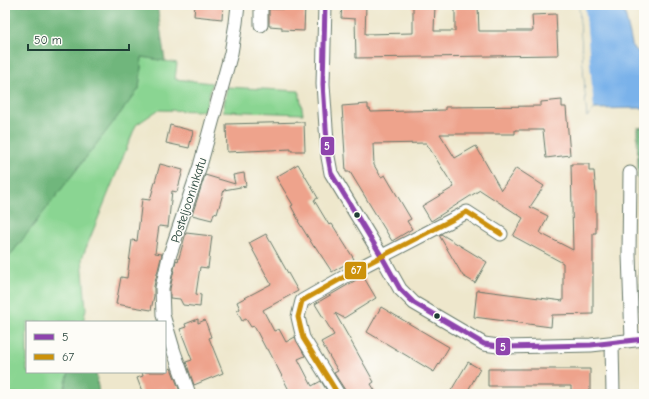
<svg xmlns="http://www.w3.org/2000/svg" width="649" height="399" font-family="'Comic Neue',sans-serif">
  <style>
    .green { fill: #8ad592; stroke: #548963 }
    .forest { fill: #6fb67c; stroke: #477a58 }
    .water { fill: #7ab2ea; stroke: #4c788f }
    .pier { fill: #eee7cc }
    .building { fill: #eea38c }
    .lines { fill: none; stroke-linecap: round; stroke-linejoin: round }
    .minor-casing { stroke: #677869; stroke-width: 15 }
    .minor { stroke: #fff; stroke-width: 13 }
    .bus-1-casing { stroke: #fdfcf7; stroke-width: 8 }
    .bus-2-casing { stroke: #fdfcf7; stroke-width: 8 }
    .bus-1 { stroke: #8e44ad; stroke-width: 5 }
    .bus-2 { stroke: #cc910a; stroke-width: 5 }
    .bus-dot { fill: #1f3d34; stroke: #fdfcf7; stroke-width: 1.5 }
    .labels { text-anchor: middle; stroke-width: 3; stroke-linejoin: round; paint-order: stroke }
    .street-label { font-size: 13px; fill: #1f3d34; stroke: #fdfcf7 }
    .line-badge { stroke: #fdfcf7; stroke-width: 1.5 }
    .badge-label { font-size: 11px; text-anchor: middle; font-weight: bold; fill: #fff }
  </style>
  <rect width="100%" height="100%" fill="#fdfcf7"/>
  <filter id="ink" filterUnits="userSpaceOnUse"><feTurbulence type="fractalNoise" baseFrequency=".025" numOctaves="2"/><feDisplacementMap in="SourceGraphic" scale="8" xChannelSelector="R" yChannelSelector="G"/><feConvolveMatrix kernelMatrix="1 2 1 2 8 2 1 2 1" color-interpolation-filters="sRGB"/></filter>
  <filter id="wash" filterUnits="userSpaceOnUse"><feTurbulence type="fractalNoise" baseFrequency=".012" numOctaves="4" result="noise"/><feDisplacementMap in="SourceGraphic" scale="16" xChannelSelector="R" yChannelSelector="G"/><feGaussianBlur stdDeviation="0.9" result="paint"/><feColorMatrix in="noise" values="0 0 0 0 0 0 0 0 0 0 0 0 0 0 0 0 0 1.4 0 .05"/><feComposite in="paint" operator="in"/></filter>
  <g filter="url(#wash)">
    <rect width="100%" height="100%" fill="#eee7cc"/>
    <path class="green" d="M 142,57 L 177,63 L 175,79 L 212,83 L 205,111 L 158,110 L 136,125 L 82,258 L 86,309 L 83,322 L 27,322 L 27,372 L 69,372 L 63,394 L 5,394 L 5,262 L 139,89 Z
      M 227,87 L 299,91 L 303,114 L 223,111 Z"/>
    <path class="forest" d="M 5,5 L 157,5 L 165,61 L 142,57 L 139,89 L 5,262 Z
      M 644,127 L 644,321 L 641,322 L 637,128 Z
      M 69,372 L 96,372 L 99,394 L 63,394 Z"/>
    <path class="water" d="M 579,5 L 623,5 L 633,48 L 640,53 L 644,61 L 644,108 L 594,109 L 587,117 Z"/>
    <path class="pier" d="M 579,5 L 585,5 L 594,109 L 587,117 Z"/>
    <g id="blocks">
      <path class="building" d="M 195,5 L 223,5 L 222,19 L 194,16 Z
        M 283,5 L 305,5 L 304,31 L 282,30 L 282,27 L 269,26 L 269,9 L 283,9 Z
        M 342,5 L 366,5 L 365,34 L 413,33 L 413,5 L 435,5 L 434,31 L 455,31 L 455,5 L 478,5 L 479,31 L 533,31 L 532,15 L 556,14 L 558,55 L 356,58 L 355,19 L 341,18 Z
        M 562,100 L 562,107 L 566,107 L 570,155 L 546,158 L 543,130 L 515,130 L 515,134 L 440,134 L 455,158 L 476,146 L 501,190 L 516,168 L 544,186 L 530,207 L 548,216 L 540,233 L 573,250 L 571,164 L 589,164 L 589,171 L 594,171 L 596,194 L 596,233 L 593,233 L 593,314 L 552,315 L 551,327 L 474,317 L 477,290 L 563,301 L 563,263 L 513,236 L 523,218 L 480,190 L 431,221 L 422,206 L 454,187 L 426,143 L 373,144 L 374,165 L 381,177 L 385,175 L 411,219 L 407,221 L 412,229 L 392,241 L 350,172 L 346,172 L 342,106 L 368,104 L 368,109 L 370,109 L 371,112 L 445,110 L 445,107 L 541,106 L 541,102 Z
        M 304,122 L 305,151 L 291,151 L 291,149 L 227,152 L 226,124 Z
        M 170,125 L 193,131 L 189,148 L 166,143 Z
        M 160,164 L 183,170 L 177,192 L 172,191 L 168,227 L 159,226 L 155,253 L 162,254 L 154,286 L 154,296 L 151,310 L 116,304 L 121,277 L 127,278 L 132,240 L 137,241 L 142,199 L 150,200 Z
        M 298,164 L 318,198 L 314,200 L 329,225 L 332,224 L 354,259 L 353,260 L 332,272 L 315,246 L 314,247 L 298,221 L 299,221 L 291,206 L 293,205 L 276,177 Z
        M 244,173 L 246,186 L 224,190 L 217,214 L 214,213 L 212,220 L 192,215 L 205,175 L 235,184 L 233,175 Z
        M 186,233 L 212,236 L 208,268 L 200,267 L 196,294 L 201,295 L 200,307 L 183,305 L 180,299 L 170,298 L 170,289 L 176,260 L 178,261 Z
        M 266,234 L 298,291 L 263,310 L 274,331 L 279,329 L 286,342 L 295,337 L 305,356 L 298,359 L 312,386 L 321,381 L 329,394 L 291,394 L 268,349 L 266,349 L 254,326 L 251,327 L 246,319 L 242,321 L 237,311 L 240,309 L 237,302 L 271,284 L 249,243 Z
        M 441,234 L 487,262 L 475,283 L 463,276 L 439,235 Z
        M 363,276 L 376,298 L 344,318 L 335,313 L 374,382 L 371,384 L 377,394 L 346,394 L 345,390 L 334,373 L 338,371 L 321,342 L 334,335 L 315,304 Z
        M 381,307 L 449,347 L 434,372 L 367,332 Z
        M 198,319 L 198,323 L 205,320 L 211,337 L 209,338 L 223,373 L 194,385 L 186,362 L 192,360 L 180,329 L 186,327 L 185,324 Z
        M 468,362 L 480,369 L 466,394 L 449,394 Z
        M 171,368 L 181,394 L 143,394 L 137,378 L 143,376 L 142,372 L 165,372 Z
        M 488,369 L 590,369 L 590,394 L 571,394 L 571,386 L 488,386 Z"/>
    </g>
  </g>
  <g filter="url(#ink)">
    <use href="#blocks" fill-opacity="0" stroke="#677869" stroke-width="1"/>
    <g class="lines">
      <defs>
        <path id="minor" d="M 325,5 L 323,84 L 328,157 L 331,173 L 382,257 L 400,289 L 414,303 L 484,344 L 505,347 L 591,345 L 644,339
          M 261,25 L 261,5
          M 630,173 L 629,254 L 632,340
          M 612,344 L 613,394
          M 189,394 L 174,352 L 163,315 L 162,288 L 169,257 L 200,166 L 231,53 L 236,23 L 238,5
          M 338,394 L 303,338 L 298,317 L 302,301 L 367,264 L 467,212 L 501,234"/>
      </defs>
      <use href="#minor" class="minor-casing"/>
      <use href="#minor" class="minor"/>
      <defs>
        <path id="bus-1" d="M 325,5 L 323,84 L 328,157 L 331,173 L 382,257 L 400,289 L 414,303 L 484,344 L 505,347 L 591,345 L 644,339"/>
        <path id="bus-2" d="M 338,394 L 303,338 L 298,317 L 302,301 L 367,264 L 467,212 L 501,234"/>
      </defs>
      <use href="#bus-1" class="bus-1-casing"/>
      <use href="#bus-2" class="bus-2-casing"/>
      <use href="#bus-1" class="bus-1"/>
      <use href="#bus-2" class="bus-2"/>
    </g>
  </g>
  <g class="bus-dot">
    <circle cx="357" cy="215" r="3.5"/>
    <circle cx="437" cy="316" r="3.5"/>
  </g>
  <g class="labels">
    <g class="street-label">
      <text transform="translate(188 200) rotate(-72)" y="5">Posteljooninkatu</text>
    </g>
  </g>
  <g class="line-badge">
    <rect x="320" y="136" width="15" height="20" rx="4" fill="#8e44ad"/>
    <rect x="344" y="261" width="23" height="19" rx="4" fill="#cc910a"/>
    <rect x="495" y="337" width="16" height="19" rx="4" fill="#8e44ad"/>
  </g>
  <g class="badge-label">
    <text x="327" y="150">5</text>
    <text x="356" y="274">67</text>
    <text x="503" y="351">5</text>
  </g>
  <rect width="649" height="399" fill="none" stroke="#fdfcf7" stroke-width="20"/>
  <rect x="26" y="321" width="140" height="52" fill="#fdfcf7" stroke="#a4b0a9"/>
  <rect x="34" y="334" width="20" height="6" fill="#8e44ad" stroke="#a4b0a9"/>
  <text x="62" y="341" font-size="12" fill="#1f3d34">5</text>
  <rect x="34" y="354" width="20" height="6" fill="#cc910a" stroke="#a4b0a9"/>
  <text x="62" y="361" font-size="12" fill="#1f3d34">67</text>
  <path d="M28 44v6h101v-6" fill="none" stroke="#1f3d34" stroke-width="2"/>
  <text x="34" y="44" font-size="12" fill="#1f3d34" stroke="#fdfcf7" stroke-width="3" paint-order="stroke">50 m</text>
</svg>
